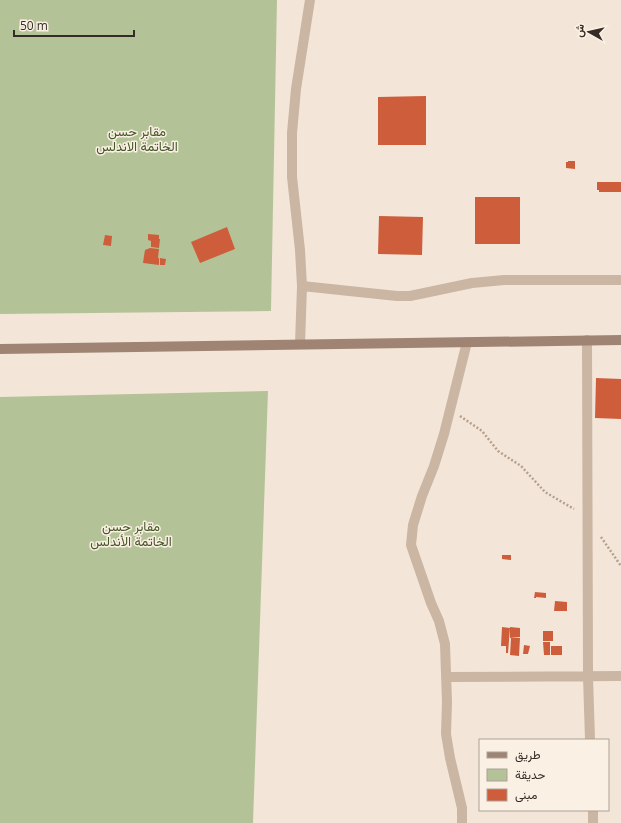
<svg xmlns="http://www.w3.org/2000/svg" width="621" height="823" font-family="'Open Sans',Vazirmatn,sans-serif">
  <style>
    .green { fill: #b4c397 }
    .building { fill: #ce5d3b }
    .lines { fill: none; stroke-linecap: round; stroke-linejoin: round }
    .path { stroke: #b79f8d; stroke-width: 2.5; stroke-dasharray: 2 2; stroke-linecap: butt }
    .street { stroke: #cbb5a3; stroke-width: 10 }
    .secondary { stroke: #9f8474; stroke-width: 10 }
    .labels { text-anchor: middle; stroke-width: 3; stroke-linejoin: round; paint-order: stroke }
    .park-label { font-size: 13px; fill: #455628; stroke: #faf0e4 }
  </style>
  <rect width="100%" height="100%" fill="#f3e6d8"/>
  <path class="green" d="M 0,0 L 277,0 L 271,311 L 0,314 Z
    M 268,391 L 253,823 L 0,823 L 0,397 Z"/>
  <path class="building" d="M 426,96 L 426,145 L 378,145 L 378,97 Z
    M 568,161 L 575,161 L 575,169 L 566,168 L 566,162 L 568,162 Z
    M 597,182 L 621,182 L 621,192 L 599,192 L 599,190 L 597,190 Z
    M 475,197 L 520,197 L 520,244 L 475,244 Z
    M 379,216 L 423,217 L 422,255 L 378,254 Z
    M 227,227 L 235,249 L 200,263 L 191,242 Z
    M 148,234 L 159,235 L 159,239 L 160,239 L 159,248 L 151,247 L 151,241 L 148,240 Z
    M 105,235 L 112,236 L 111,246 L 103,245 Z
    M 150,248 L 159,249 L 158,258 L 159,258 L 159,265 L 143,263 L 144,256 L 153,257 L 144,256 L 145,250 Z
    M 160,258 L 166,259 L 165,265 L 160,265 Z
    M 596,378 L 621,379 L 621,419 L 595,418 Z
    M 502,555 L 511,555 L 511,560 L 502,559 Z
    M 535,592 L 546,593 L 546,598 L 536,597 L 536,598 L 534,598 Z
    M 555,601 L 567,602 L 567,611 L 554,611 Z
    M 502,627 L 510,628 L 508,653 L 506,653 L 506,646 L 501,646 Z
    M 510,627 L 520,628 L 520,637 L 510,638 Z
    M 543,631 L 553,631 L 553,641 L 543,641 Z
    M 511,638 L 520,638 L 519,656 L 510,655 Z
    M 543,642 L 550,642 L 550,655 L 544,655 Z
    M 524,645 L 530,646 L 528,654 L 523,654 Z
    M 551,646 L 562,646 L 562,655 L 551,655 Z"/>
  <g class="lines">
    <path class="path" d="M 460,416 L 482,431 L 498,451 L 521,466 L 545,492 L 574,509
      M 601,537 L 621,566"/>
    <path class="street" d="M 302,286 L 397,296 L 410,296 L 472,283 L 504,280 L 621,280
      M 587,340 L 588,676 L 590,740
      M 300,344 L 302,286 L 300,250 L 292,177 L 292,133 L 296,89 L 310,0
      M 447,677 L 621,676
      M 593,810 L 593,823
      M 462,823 L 462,808 L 450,758 L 446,734 L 447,702 L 445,644 L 439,621 L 431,603 L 411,545 L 413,525 L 422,496 L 434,466 L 444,434 L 467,342"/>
    <path class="secondary" d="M 0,349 L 621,340"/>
  </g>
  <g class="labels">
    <g class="park-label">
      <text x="137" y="136">مقابر حسن<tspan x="137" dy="15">الخاتمة الاندلس</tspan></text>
      <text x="131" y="531">مقابر حسن<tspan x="131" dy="15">الخاتمة الأندلس</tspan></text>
    </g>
  </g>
  <rect x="479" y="739" width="130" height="72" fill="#faf0e4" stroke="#aca198"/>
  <rect x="487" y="752" width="20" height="6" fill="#9f8474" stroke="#aca198"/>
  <text x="515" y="759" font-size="12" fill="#362b26">طريق</text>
  <rect x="487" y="769" width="20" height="12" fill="#b4c397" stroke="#aca198"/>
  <text x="515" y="779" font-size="12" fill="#362b26">حديقة</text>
  <rect x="487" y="789" width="20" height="12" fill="#ce5d3b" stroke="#aca198"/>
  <text x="515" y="799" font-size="12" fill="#362b26">مبنى</text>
  <g transform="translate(589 32) rotate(278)" stroke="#faf0e4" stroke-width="3" paint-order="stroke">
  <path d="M0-3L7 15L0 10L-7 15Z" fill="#362b26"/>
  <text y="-6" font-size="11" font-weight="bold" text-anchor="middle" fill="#362b26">ش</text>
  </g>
  <path d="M14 30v6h120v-6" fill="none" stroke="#362b26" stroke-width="2"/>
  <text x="20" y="30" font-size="12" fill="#362b26" stroke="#faf0e4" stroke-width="3" paint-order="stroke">50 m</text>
</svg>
